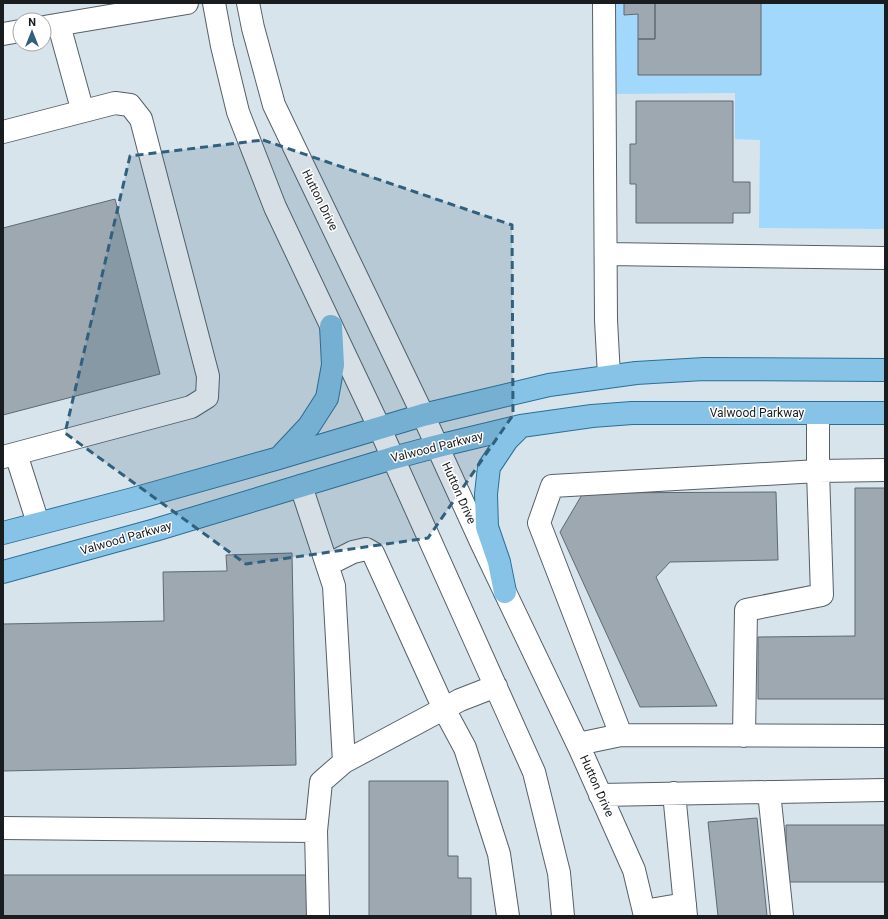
<svg xmlns="http://www.w3.org/2000/svg" width="888" height="919" font-family="Roboto,sans-serif">
  <style>
    .green { fill: #a2d8fc }
    .building { fill: #9da8b0; stroke: #5e6970 }
    .lines { fill: none; stroke-linecap: round; stroke-linejoin: round }
    .minor-casing { stroke: #566067; stroke-width: 24 }
    .major-casing { stroke: #2b6f96; stroke-width: 24 }
    .minor { stroke: #fff; stroke-width: 22 }
    .major { stroke: #86c3e6; stroke-width: 22 }
    .marked { fill: #30607e; fill-opacity: 0.2; stroke: #30607e; stroke-width: 3; stroke-dasharray: 8 5; stroke-linejoin: round }
    .labels { text-anchor: middle; stroke-width: 3; stroke-linejoin: round; paint-order: stroke }
    .street-label { font-size: 12px; fill: #191d20; stroke: #fff }
  </style>
  <rect width="100%" height="100%" fill="#d8e4ec"/>
  <path class="green" d="M 616,3 L 885,3 L 885,229 L 759,228 L 760,140 L 735,139 L 735,93 L 616,94 Z"/>
  <path class="building" d="M 624,3 L 655,3 L 655,39 L 638,39 L 638,14 L 624,15 Z
    M 655,3 L 761,3 L 761,75 L 638,75 L 638,39 L 655,39 Z
    M 636,101 L 733,101 L 733,182 L 750,182 L 750,213 L 733,213 L 733,223 L 636,223 L 636,184 L 630,184 L 630,144 L 636,144 Z
    M 115,199 L 160,374 L 3,415 L 3,228 Z
    M 855,488 L 885,488 L 885,699 L 758,699 L 758,637 L 855,636 Z
    M 776,492 L 778,560 L 670,562 L 656,577 L 717,706 L 640,707 L 560,532 L 583,493 Z
    M 292,553 L 296,765 L 3,771 L 3,624 L 164,621 L 163,572 L 227,571 L 226,555 Z
    M 369,781 L 448,781 L 448,856 L 458,856 L 458,878 L 471,878 L 471,916 L 369,916 Z
    M 757,818 L 767,916 L 718,916 L 708,822 Z
    M 786,825 L 885,825 L 885,882 L 786,882 Z
    M 3,875 L 308,875 L 308,916 L 3,916 Z"/>
  <g class="lines">
    <defs>
      <path id="minor" d="M 214,3 L 222,46 L 238,112 L 275,207 L 380,429 L 534,772 L 559,873 L 563,916
        M 248,3 L 253,28 L 274,105 L 423,415 L 481,542 L 580,749 L 634,870 L 645,916
        M 604,3 L 606,320 L 609,376
        M 44,27 L 187,3
        M 3,34 L 20,31
        M 3,132 L 84,111
        M 606,254 L 885,258
        M 818,413 L 818,471 L 552,486 L 539,523 L 621,735 L 885,736
        M 16,454 L 38,523
        M 3,457 L 191,407 L 207,397 L 208,376 L 141,119 L 130,105 L 115,103 L 84,111 L 81,105 L 59,25
        M 301,486 L 334,586 L 344,762 L 321,782 L 316,831
        M 327,565 L 353,552 L 366,549 L 373,553 L 444,709 L 465,748 L 499,854 L 508,916
        M 744,736 L 746,610 L 822,595 L 818,471 L 885,470
        M 578,744 L 621,735
        M 344,762 L 460,700 L 496,686
        M 769,792 L 782,916
        M 674,793 L 686,916
        M 600,795 L 885,790
        M 3,828 L 316,831 L 318,916
        M 644,911 L 685,904"/>
      <path id="major" d="M 280,457 L 309,426 L 327,398 L 333,365 L 331,326
        M 3,533 L 133,499 L 279,458 L 423,415 L 549,385 L 636,373 L 704,369 L 885,370
        M 3,572 L 155,530 L 393,458 L 438,446 L 521,426 L 592,416 L 632,413 L 885,413
        M 505,592 L 499,562 L 487,527 L 486,494 L 489,467 L 507,440 L 521,426"/>
    </defs>
    <use href="#minor" class="minor-casing"/>
    <use href="#major" class="major-casing"/>
    <use href="#minor" class="minor"/>
    <use href="#major" class="major"/>
  </g>
  <path class="marked" d="M 263,140 L 512,225 L 513,415 L 428,538 L 246,564 L 65,433 L 130,156 Z"/>
  <g class="labels">
    <g class="street-label">
      <text transform="translate(320 200) rotate(64)" y="4">Hutton Drive</text>
      <text x="757" y="417">Valwood Parkway</text>
      <text transform="translate(437 447) rotate(-14)" y="4">Valwood Parkway</text>
      <text transform="translate(459 493) rotate(66)" y="4">Hutton Drive</text>
      <text transform="translate(126 538) rotate(-16)" y="4">Valwood Parkway</text>
      <text transform="translate(597 786) rotate(66)" y="4">Hutton Drive</text>
    </g>
  </g>
  <rect width="888" height="919" fill="none" stroke="#191d20" stroke-width="8"/>
  <g transform="translate(32 32)"><circle r="19" fill="#ffffff" stroke="#a3a5a6"/>
  <path d="M0-3L7 15L0 10L-7 15Z" fill="#30607e"/>
  <text y="-6" font-size="11" font-weight="bold" text-anchor="middle" fill="#191d20">N</text>
  </g>
</svg>
